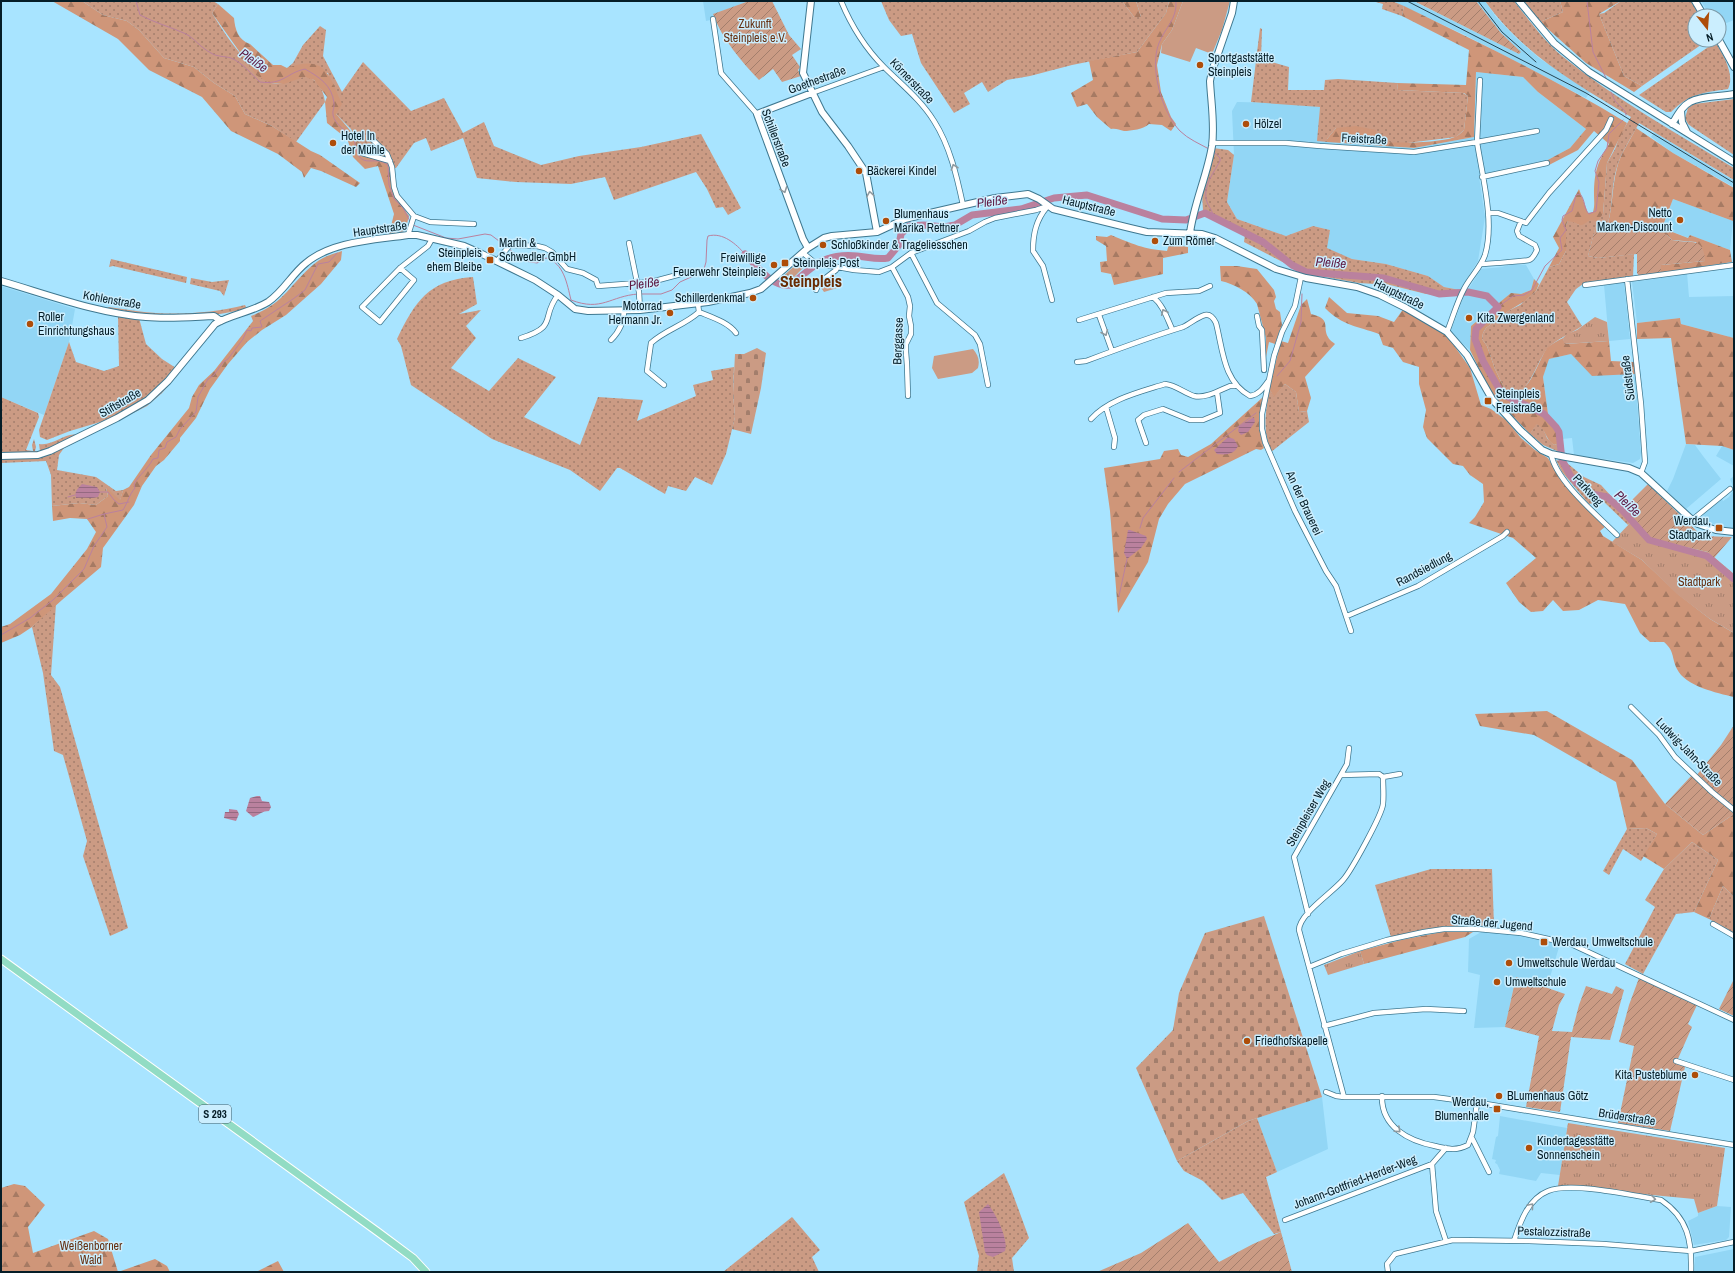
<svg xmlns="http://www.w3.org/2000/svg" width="1735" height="1273" font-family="'Archivo Narrow',sans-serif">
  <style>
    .built { fill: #92d6f5 }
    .grass { fill: url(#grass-dots) }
    .forest { fill: url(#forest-firs) }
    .cemetery { fill: url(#cemetery-stones) }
    .park { fill: url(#park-tufts) }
    .garden { fill: url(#garden-furrows) }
    .pitch { fill: #cb9b84 }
    .water { fill: url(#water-rules) }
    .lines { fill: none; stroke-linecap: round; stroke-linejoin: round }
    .stream { stroke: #ba819e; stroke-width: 1 }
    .river { stroke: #ba819e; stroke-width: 7 }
    .street-casing { stroke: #3f7890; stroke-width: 6 }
    .secondary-casing { stroke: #3f7890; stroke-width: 8 }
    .primary-casing { stroke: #fff; stroke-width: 9 }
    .street { stroke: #fff; stroke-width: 4.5 }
    .secondary { stroke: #fff; stroke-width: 6 }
    .primary { stroke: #92dcc4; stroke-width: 7 }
    .rail { stroke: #254452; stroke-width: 1 }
    .oneway { stroke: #8e999e }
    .poi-dot { fill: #ae4d09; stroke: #cbeefe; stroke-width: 1.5 }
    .labels { text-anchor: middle; stroke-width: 3; stroke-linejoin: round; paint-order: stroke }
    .shield { fill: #cbeefe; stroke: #405c68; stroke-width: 1 }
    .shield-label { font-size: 11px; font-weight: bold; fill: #051d27 }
    .park-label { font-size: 12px; fill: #663011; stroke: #cbeefe }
    .poi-label { font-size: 12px; fill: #051d27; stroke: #cbeefe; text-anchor: start }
    .street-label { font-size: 12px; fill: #051d27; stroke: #cbeefe }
    .water-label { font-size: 13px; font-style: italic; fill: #5d1842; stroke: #cbeefe }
    .district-label { font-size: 16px; font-weight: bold; fill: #682b02; stroke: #cbeefe }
  </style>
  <defs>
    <pattern id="grass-dots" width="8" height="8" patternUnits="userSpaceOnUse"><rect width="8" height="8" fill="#cb9b84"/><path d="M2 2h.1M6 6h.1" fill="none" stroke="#a37e6c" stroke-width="1.8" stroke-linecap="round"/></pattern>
    <pattern id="forest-firs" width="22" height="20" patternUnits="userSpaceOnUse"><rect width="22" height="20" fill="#cf9679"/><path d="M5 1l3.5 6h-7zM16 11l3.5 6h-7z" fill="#a67a63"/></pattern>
    <pattern id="cemetery-stones" width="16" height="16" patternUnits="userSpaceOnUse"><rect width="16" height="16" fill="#cb9b84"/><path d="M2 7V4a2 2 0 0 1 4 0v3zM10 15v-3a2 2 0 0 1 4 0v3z" fill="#a37e6c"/></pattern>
    <pattern id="park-tufts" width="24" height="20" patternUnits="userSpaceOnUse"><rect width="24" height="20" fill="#cb9b84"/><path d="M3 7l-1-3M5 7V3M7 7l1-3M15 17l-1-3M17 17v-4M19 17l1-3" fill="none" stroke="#a37e6c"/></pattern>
    <pattern id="garden-furrows" width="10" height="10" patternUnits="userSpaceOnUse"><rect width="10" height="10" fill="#cb9b84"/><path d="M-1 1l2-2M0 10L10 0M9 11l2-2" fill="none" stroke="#a37e6c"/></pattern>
    <pattern id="water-rules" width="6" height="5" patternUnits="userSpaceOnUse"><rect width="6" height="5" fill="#ba819e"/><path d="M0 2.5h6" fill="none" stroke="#956981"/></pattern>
  </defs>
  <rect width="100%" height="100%" fill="#a8e4ff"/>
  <path class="built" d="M 703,1 L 749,1 L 714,14 L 715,19 L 706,21 Z
    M 1392,1 L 1413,1 L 1519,54 L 1521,52 L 1501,33 L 1476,1 L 1485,1 L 1496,17 L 1516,38 L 1539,58 L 1590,92 L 1586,98 L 1465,35 Z
    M 1701,1 L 1734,1 L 1734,20 L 1719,26 L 1719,16 L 1710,16 Z
    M 1476,72 L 1523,77 L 1538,92 L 1586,129 L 1570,148 L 1544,162 L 1479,176 L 1485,217 L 1478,261 L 1460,290 L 1444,287 L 1428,276 L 1386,264 L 1352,259 L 1326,248 L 1330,230 L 1313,226 L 1286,236 L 1237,219 L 1227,202 L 1234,155 L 1232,111 L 1237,102 L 1282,103 L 1320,107 L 1318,141 L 1414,148 L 1474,137 Z
    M 1654,132 L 1733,180 L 1732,186 L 1673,153 L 1651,137 Z
    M 1673,199 L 1733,221 L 1730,250 L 1690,235 L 1689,238 L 1662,228 Z
    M 1511,264 L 1526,265 L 1534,279 L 1531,290 L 1521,294 L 1511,294 L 1471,326 L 1470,350 L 1450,333 L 1464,296 L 1481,269 L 1502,267 Z
    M 1687,273 L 1689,297 L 1734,296 L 1734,338 L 1681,324 L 1680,318 L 1637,323 L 1632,282 L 1676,276 Z
    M 1624,282 L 1630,339 L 1609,341 L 1604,285 Z
    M 1,286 L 75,309 L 69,342 L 44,415 L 1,397 Z
    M 1571,354 L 1592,375 L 1635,374 L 1641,453 L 1640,459 L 1633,463 L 1574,455 L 1572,438 L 1562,439 L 1560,431 L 1548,414 L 1543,377 L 1548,359 Z
    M 1686,444 L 1695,445 L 1703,456 L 1721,479 L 1686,509 L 1667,491 L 1673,479 Z
    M 1722,446 L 1734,450 L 1734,466 L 1716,456 Z
    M 1734,476 L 1734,529 L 1715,525 L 1704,519 L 1703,515 L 1722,499 L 1723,501 L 1729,497 L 1734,489 L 1730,479 Z
    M 1483,931 L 1519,935 L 1560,944 L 1547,987 L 1516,977 L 1505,1027 L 1474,1028 L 1480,975 L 1468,972 L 1469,939 Z
    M 1322,1097 L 1328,1149 L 1277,1172 L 1257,1118 Z
    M 1500,1116 L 1567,1128 L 1560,1175 L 1541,1173 L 1536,1181 L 1499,1174 L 1500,1170 L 1497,1164 L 1495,1163 L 1496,1160 L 1492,1159 L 1496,1137 L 1498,1136 Z
    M 1717,1206 L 1731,1207 L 1729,1237 L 1726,1240 L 1694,1245 L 1688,1221 L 1698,1216 L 1698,1213 Z
    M 1734,1249 L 1734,1272 L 1694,1272 L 1695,1257 Z"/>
  <path class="grass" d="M 82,1 L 213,1 L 218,4 L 212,13 C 226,36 239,55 259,73 C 262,76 266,82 271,83 C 285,86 291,79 303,77 C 317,76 324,91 325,102 L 296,142 L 272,126 L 245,114 L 235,96 L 214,83 L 194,67 L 164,58 L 139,30 L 127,21 L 103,15 Z
    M 881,1 L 1122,1 L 1134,17 L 1141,17 L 1136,1 L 1169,1 L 1166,13 L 1137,52 L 1072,65 L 1030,76 L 1007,80 L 988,92 L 982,82 L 964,93 L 970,104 L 954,113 L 921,63 L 912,34 L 901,36 L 889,20 Z
    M 1372,1 L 1392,1 L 1404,6 L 1402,16 L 1382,9 L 1383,4 Z
    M 1485,1 L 1514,1 C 1529,20 1544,41 1562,56 C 1615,99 1676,133 1734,168 L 1734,180 L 1639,123 C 1632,137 1621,152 1617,167 C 1611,186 1613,205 1608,223 L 1597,222 L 1588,256 L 1598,258 L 1634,254 L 1633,277 L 1583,284 L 1576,289 L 1567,302 L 1582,326 C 1572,333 1561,337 1551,345 C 1536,356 1531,401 1506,392 L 1495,369 L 1487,346 L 1482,339 L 1483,333 L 1486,328 L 1510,310 L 1520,305 L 1536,291 L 1549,267 L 1559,264 L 1566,251 L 1566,225 L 1568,221 L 1572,221 L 1579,225 L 1603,214 L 1607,163 L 1615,149 L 1620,135 L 1631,117 C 1576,84 1523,54 1485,1 Z
    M 1524,1 L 1560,1 L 1563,12 L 1540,22 Z
    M 1621,1 L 1691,1 L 1700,16 L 1695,16 L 1695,40 L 1708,40 L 1642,86 L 1624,76 L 1599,14 L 1604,13 Z
    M 320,26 L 326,30 L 323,56 L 342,92 L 363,62 L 411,111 L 444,98 L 463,133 L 484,122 L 494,146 L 541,165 L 579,156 L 641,147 L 701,134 L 741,208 L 728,215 L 723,207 L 716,208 L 707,189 L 696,172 L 614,200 L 605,177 L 571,184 L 516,182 L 477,178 L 463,138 L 431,151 L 426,138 L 414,143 L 396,168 L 390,169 L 388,163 L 380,159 L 361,156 L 360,149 L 351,129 L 336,114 L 328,73 L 287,68 L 293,63 L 303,45 Z
    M 1260,28 L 1262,29 L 1261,59 L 1289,67 L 1288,90 L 1324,90 L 1325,80 L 1338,79 L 1397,83 L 1398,90 L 1463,93 L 1468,96 L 1464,130 L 1456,137 L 1407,143 L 1386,143 L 1336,128 L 1327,139 L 1327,142 L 1317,141 L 1320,107 L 1251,102 Z
    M 1714,43 L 1716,43 C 1724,56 1735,75 1728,89 C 1703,93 1690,93 1671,112 L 1666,112 L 1639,95 Z
    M 1734,99 L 1734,155 L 1692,127 L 1688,124 L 1685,118 L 1688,108 L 1694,104 Z
    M 1213,148 L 1228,150 L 1234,155 L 1227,202 L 1237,219 L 1286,236 L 1313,226 L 1330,230 L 1327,248 L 1352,259 L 1386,264 L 1428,276 L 1444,287 L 1460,290 L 1458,296 L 1426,294 L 1390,285 L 1359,283 L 1304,273 L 1244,242 L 1245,234 L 1203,211 L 1202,193 L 1209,173 Z
    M 111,259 L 187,277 L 186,283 L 113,266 L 109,267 Z
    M 473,277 L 477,304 L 459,314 L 481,310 L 466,326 L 476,338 L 451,368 L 489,391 L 518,358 L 556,377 L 524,417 L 580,445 L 598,397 L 643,400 L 637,421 L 696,396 L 693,385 L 713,380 L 711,371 L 734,367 L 733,393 L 735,417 L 726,454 L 712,485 L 695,477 L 686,491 L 668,486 L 665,494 L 620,468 L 617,468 L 600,491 L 570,470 L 492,439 L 411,385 L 401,346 L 397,339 C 415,302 428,280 473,277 Z
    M 191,278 L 212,282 L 229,280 L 224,296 L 220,291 L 190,284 Z
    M 245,305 L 247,309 L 220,314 L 156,316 L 107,308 L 109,307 C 125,309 140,312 156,313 C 185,315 217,312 245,305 Z
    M 118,315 L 139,318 L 146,344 L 162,359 L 176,368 L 158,388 L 143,401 L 107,420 L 70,431 L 47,440 L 40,437 L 39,430 L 69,342 L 76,362 L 104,371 L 119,366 Z
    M 179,370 L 181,371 L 162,393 L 147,406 L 64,448 L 59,455 L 57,470 L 96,477 L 116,491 L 123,490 L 120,501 L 106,488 L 108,496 L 96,505 L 79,503 L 52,506 L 51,475 L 46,461 L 1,463 L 1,397 L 38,413 L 39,417 L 26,450 L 33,451 L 32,445 L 34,439 L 36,447 L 35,451 L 40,451 L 39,444 C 55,446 65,432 77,435 L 139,408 Z
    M 1285,384 L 1296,392 L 1299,412 L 1307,411 L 1309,422 L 1271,452 C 1262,427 1266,415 1269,389 L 1274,396 Z
    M 1537,423 L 1542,426 L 1547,438 L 1554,445 L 1562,442 L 1564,454 L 1543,445 L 1530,434 Z
    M 1556,460 L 1567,463 L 1584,477 L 1601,485 L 1650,539 L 1708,552 L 1734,574 L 1734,583 L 1705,558 L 1649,541 L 1631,522 L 1628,525 L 1603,501 L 1589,504 L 1562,472 Z
    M 56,604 L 51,675 L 60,687 L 128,928 L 110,936 L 83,856 L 87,841 L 63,755 L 54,751 L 43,673 L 32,627 Z
    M 1646,828 L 1657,834 L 1641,861 L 1623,849 L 1609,875 L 1603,871 L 1627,829 Z
    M 1692,842 L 1718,860 L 1694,912 L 1676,914 L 1643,974 L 1625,964 L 1655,907 L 1645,900 L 1664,869 Z
    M 1431,869 L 1492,869 L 1494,926 L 1462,925 L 1426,929 L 1391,937 L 1375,885 Z
    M 1723,886 L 1734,897 L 1734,933 L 1709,919 Z
    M 1257,1118 L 1277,1172 L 1266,1177 L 1281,1232 L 1274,1234 L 1243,1193 L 1222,1200 L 1203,1181 L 1184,1171 L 1177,1161 L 1248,1121 Z
    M 1004,1173 L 1011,1189 L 1029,1238 L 1012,1258 L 1014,1272 L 977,1272 L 979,1256 L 964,1202 Z
    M 792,1217 L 820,1250 L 812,1257 L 819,1272 L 723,1272 Z"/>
  <path class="forest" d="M 52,1 L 82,1 L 103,15 L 127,21 L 139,30 L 164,58 L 194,67 L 214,83 L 235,96 L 245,114 L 272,126 L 311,151 L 320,155 L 360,183 L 356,187 L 321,171 L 311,168 L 304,178 L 302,172 L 278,154 L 231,131 L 202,97 L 149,70 L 118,39 Z
    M 1122,1 L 1136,1 L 1141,17 L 1134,17 Z
    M 1169,1 L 1183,1 L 1172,30 L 1162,44 L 1157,65 L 1161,92 L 1171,117 L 1176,124 L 1171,131 L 1162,125 L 1149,124 C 1144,129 1131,131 1124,131 C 1119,130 1116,128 1111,129 L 1097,117 L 1087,104 L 1077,107 L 1071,93 L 1093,80 L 1089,61 L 1137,52 L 1166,13 Z
    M 1560,1 L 1621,1 L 1599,14 L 1624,76 L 1642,86 L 1634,92 L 1586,63 L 1540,22 L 1563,12 Z
    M 218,4 L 234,18 C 235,29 238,40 250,44 L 273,65 L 281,65 L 287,68 C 325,54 329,74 342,104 L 336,114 C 348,128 358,136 361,156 L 380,159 L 388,163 C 393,189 394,194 409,216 L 405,231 L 389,234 L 394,214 L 378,166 L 365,169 L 353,157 L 346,135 L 341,134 L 327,123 L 325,102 L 327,97 L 314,80 L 304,77 L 284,84 L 269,83 L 256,75 L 212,13 Z
    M 1404,6 C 1480,43 1555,79 1627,123 L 1607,163 L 1603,214 L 1597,221 L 1591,220 C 1588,221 1585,224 1582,225 C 1577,226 1574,221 1568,221 L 1566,225 L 1566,251 L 1559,264 L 1549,267 L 1559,248 L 1553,237 L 1579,189 L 1588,213 L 1593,212 C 1595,205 1594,201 1594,194 C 1594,172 1598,161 1609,144 L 1594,131 L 1578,150 L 1549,165 L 1544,162 L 1570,148 L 1586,129 L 1538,92 L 1523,77 L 1476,72 L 1474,137 L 1414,148 L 1327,142 L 1327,139 L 1336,128 L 1356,126 L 1376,130 L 1376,141 C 1390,144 1446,143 1457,136 C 1460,134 1462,132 1464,130 L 1468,96 L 1464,93 L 1398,90 L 1397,83 L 1466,85 L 1469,50 L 1402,16 Z
    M 1636,128 L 1673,153 L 1734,188 L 1733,221 L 1673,199 L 1662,228 L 1688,238 L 1690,235 L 1730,250 L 1732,262 L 1661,273 L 1661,265 L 1705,261 L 1696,242 L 1672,240 L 1667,235 L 1608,223 C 1613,205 1612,186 1617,168 C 1620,154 1630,141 1636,128 Z
    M 1111,235 C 1133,244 1143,249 1167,251 L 1169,244 L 1188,247 L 1188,253 L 1163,258 L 1163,274 L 1114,285 L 1111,274 L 1101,272 L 1100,262 L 1107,261 L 1106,246 L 1096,240 L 1096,236 L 1107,237 Z
    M 342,251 L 341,260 L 321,284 L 286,315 L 262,330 L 247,342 L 228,364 L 210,389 L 196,418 L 180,438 L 180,441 L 164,460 L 156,466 L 142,486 L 134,505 L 103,548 L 101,567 L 62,600 L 32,627 L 20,635 L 1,643 L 1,627 L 10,624 L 51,594 L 87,549 L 96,532 L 87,519 L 70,518 L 53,521 L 52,506 L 79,503 L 96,505 L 108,496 L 106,487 L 120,500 L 123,490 L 129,487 L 151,455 L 189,408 L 192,397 L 199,385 L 214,371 L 253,321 L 251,316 C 285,303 289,285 314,264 C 322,257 333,254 342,251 Z
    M 1220,266 L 1237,266 L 1257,269 L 1274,290 L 1276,297 L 1274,301 L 1276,309 L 1280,312 L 1282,325 L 1275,344 L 1269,342 L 1266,357 L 1266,338 L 1257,304 C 1250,292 1234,284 1221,281 Z
    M 1534,279 L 1539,284 L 1536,291 L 1525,301 L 1510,310 L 1486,328 L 1483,333 L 1482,339 L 1487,346 L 1495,369 L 1506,392 C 1529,400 1537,362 1547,348 C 1551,344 1557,341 1563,338 L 1565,344 L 1609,341 L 1611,361 L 1634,362 L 1635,374 L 1592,376 L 1571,354 L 1549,359 L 1543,377 L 1548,414 L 1560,431 L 1562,442 L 1554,445 C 1545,439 1546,429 1537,424 L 1530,434 L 1501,404 L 1489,389 L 1470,350 L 1471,326 L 1511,293 L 1521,294 L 1531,290 Z
    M 1329,297 L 1347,313 L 1378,316 L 1394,322 L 1404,308 L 1448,337 L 1470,368 L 1481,405 L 1491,409 L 1506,420 L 1521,438 L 1535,450 L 1548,458 L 1560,478 L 1606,526 L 1600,531 L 1603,536 L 1642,560 L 1678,594 L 1710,619 L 1734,633 L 1734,697 C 1717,693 1685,686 1677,669 C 1671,656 1675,652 1664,642 L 1650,642 L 1640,633 L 1625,604 L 1598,600 L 1579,610 L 1563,611 L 1553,600 L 1543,611 L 1531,612 L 1519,602 L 1506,583 L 1536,558 L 1513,538 L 1469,523 L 1475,517 L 1484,502 L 1483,484 L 1470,475 L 1463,466 L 1453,464 L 1427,438 L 1423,427 L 1426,410 L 1419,384 L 1419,367 L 1403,362 L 1393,348 L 1383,345 L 1379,334 C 1357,326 1343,326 1325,308 Z
    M 1307,299 L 1311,314 C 1332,319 1322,327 1328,337 C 1329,340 1333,342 1335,344 L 1305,377 L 1311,398 L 1307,411 L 1299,412 L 1296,392 L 1285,384 L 1274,397 L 1269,389 L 1281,341 L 1288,343 L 1301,305 Z
    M 1680,318 L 1681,324 L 1734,338 L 1734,450 L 1722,446 L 1686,444 L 1671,338 L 1637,339 L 1637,323 Z
    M 1263,397 C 1260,415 1258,430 1264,448 L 1261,450 L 1256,449 L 1185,484 L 1168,504 L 1159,519 L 1148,562 L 1118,613 L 1110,511 L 1104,468 L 1160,459 L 1164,451 L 1178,449 L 1181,455 L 1188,457 L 1211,444 Z
    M 1547,711 L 1632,760 L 1665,804 L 1703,835 L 1734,814 L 1734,897 L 1723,886 L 1709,919 L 1694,912 L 1718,860 L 1692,842 L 1664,869 L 1643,856 L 1657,834 L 1646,828 L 1627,829 L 1616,782 L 1534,735 L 1480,726 L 1475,714 Z
    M 1447,931 L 1473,932 L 1465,937 L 1364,964 L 1360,951 L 1401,940 Z
    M 14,1184 L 25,1186 L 45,1205 L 28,1227 L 33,1253 L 94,1231 L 108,1239 L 118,1272 L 155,1259 L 167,1266 L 170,1272 L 1,1272 L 1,1188 Z
    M 278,1261 L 284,1272 L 255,1272 L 256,1272 Z"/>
  <path class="cemetery" d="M 757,348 L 766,353 L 761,388 L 751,434 L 732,429 L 735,417 L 733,393 L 735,354 L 744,354 Z
    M 1264,916 L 1322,1097 L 1248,1121 L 1177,1161 L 1136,1068 L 1173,1030 L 1179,993 L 1205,933 Z"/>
  <path class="park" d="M 802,259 L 811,263 L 805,266 L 790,281 L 779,280 Z
    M 833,273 L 837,288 L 824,292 L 820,286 Z
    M 1595,317 L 1607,322 L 1609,341 L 1564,344 L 1563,338 L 1567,334 L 1577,330 Z
    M 1631,522 L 1649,541 L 1705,558 L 1734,583 L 1734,633 L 1710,619 L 1677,594 L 1642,560 L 1612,542 Z
    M 1360,951 L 1364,964 L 1328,975 L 1324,965 Z
    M 1568,1123 L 1725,1148 L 1717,1206 L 1698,1213 L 1694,1199 L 1558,1186 Z"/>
  <path class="garden" d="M 749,1 L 772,1 L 789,35 L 801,49 L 792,55 L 800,67 L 798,70 L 801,76 L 782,82 L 773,69 L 759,80 C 741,61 722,39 713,14 Z
    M 1414,1 L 1476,1 L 1501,33 L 1521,52 L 1519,54 Z
    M 1597,221 L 1659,231 L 1667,235 L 1672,240 C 1691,244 1704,236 1705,261 L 1661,265 L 1661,273 L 1639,276 L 1637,273 L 1637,254 L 1598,258 L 1588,256 Z
    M 1648,484 L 1702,536 L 1732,537 L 1714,558 L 1708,552 L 1650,539 L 1623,509 Z
    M 1734,725 L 1734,814 L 1703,835 L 1665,804 L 1693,774 L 1696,776 L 1721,745 Z
    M 1516,977 L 1565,994 L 1559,1005 L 1552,1031 L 1572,1032 L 1579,1005 L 1586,986 L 1612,994 L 1616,986 L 1624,990 L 1610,1040 L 1571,1037 L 1560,1112 L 1526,1107 L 1539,1036 L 1505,1027 Z
    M 1639,978 L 1697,1005 L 1688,1024 L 1692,1027 L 1677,1061 L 1685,1067 L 1670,1131 L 1618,1123 L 1634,1046 L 1619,1042 L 1629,1005 Z
    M 1734,979 L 1734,1016 L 1719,1009 Z
    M 1188,1223 L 1219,1262 L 1253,1244 L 1281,1232 L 1292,1272 L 1097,1272 L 1141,1253 Z"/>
  <path class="pitch" d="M 1183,1 L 1230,1 L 1222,30 L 1212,54 L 1196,48 L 1190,62 L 1161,53 L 1162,44 L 1172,30 Z
    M 973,349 C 978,355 980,360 978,368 L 972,373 L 938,379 L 932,368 L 934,356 Z"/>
  <path class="water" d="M 1254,417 L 1255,422 L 1248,432 L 1241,435 L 1238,431 L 1239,426 Z
    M 1228,437 L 1234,439 L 1238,446 C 1234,455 1225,455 1217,454 L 1214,450 Z
    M 82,484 L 97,487 L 100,492 L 98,497 C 91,499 84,497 76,498 C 74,492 78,488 82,484 Z
    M 1128,530 L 1130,530 L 1146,536 L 1147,539 L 1141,548 L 1127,559 L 1124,553 Z
    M 257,796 L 260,796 L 262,801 L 269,802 L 271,807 L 269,811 C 262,811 259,815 253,817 L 246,811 L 250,798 Z
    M 229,809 L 237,810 L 239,814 L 236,821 L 224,818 L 225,812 L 229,812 Z
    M 988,1204 C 995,1213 1009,1239 1005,1251 L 993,1257 L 987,1255 L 985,1252 L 979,1212 Z"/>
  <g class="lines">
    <path class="stream" d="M 136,1 L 140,15 C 155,23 171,27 186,34 C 194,38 201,48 211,53 C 217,57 225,56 231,58 C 243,63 251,74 260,82 C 284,85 286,73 305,69 C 319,77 332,85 334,103 C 335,106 332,111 333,115 C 335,125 346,131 354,137 C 358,175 372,153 388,165 L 389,185 L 394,199 L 403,208 L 411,223
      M 1176,1 C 1177,20 1166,26 1159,43 C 1149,68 1162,112 1180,131 C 1188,139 1200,144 1209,149
      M 1587,1 L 1593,52 L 1607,80
      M 1611,92 L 1615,101 L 1625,111 L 1626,115
      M 1213,217 C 1213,210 1209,208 1207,202 C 1202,187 1213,174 1220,161 L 1220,158 L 1214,152
      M 413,225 L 446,238 L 458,239 L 485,234 L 491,235 L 507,247
      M 509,249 L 525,261 L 537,263 L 546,258 C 564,263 567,284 571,300 C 602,312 610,296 638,294
      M 641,294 L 661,294 L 672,290 L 680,282 L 700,273 L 704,269 L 706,262 L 707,240 L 708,236 C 723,232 736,244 745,254
      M 1498,307 L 1513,296 L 1524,295 L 1532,290 L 1545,266 L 1562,250 L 1560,238 L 1566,230 L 1562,220 L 1563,216 L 1572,211 L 1576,195 L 1580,194 C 1586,201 1583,208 1589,214 L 1596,211 L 1599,182 L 1595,171 L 1598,161 L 1607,148 L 1609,134 L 1623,120
      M 1277,376 L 1290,361 L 1301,322 L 1302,294
      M 1179,472 L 1256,413
      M 100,492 L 108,492 L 114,500 L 119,504 L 129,502
      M 68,497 L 75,495
      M 88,519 L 104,514
      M 1140,528 L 1143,518 L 1174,478
      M 1119,596 L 1127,559
      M 1,635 L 30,618 L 53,600 L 84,569 L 94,546 L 107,527 L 104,514 L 123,510 C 128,502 129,495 135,488 L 134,484 C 140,474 147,470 153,459 L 158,458 L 159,450 L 165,448 L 167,442 L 176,437 L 180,429 L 196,412 L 198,397 L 208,379 L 214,375 L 223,362 L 228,359 L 243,339 L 247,330 L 251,331 L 252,328 L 262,327 L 260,321 L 293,299 L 305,290 L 318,264 L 329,262 L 337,253"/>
    <path class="river" d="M 745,254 C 757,266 772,288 791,285 C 814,265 825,253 857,256 C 868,257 877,260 888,258 L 899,245 L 901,234 L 909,226 L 924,225 L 944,227 L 955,225 L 972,215 L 1021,209 L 1054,198 L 1087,195 L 1162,219 L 1186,220 L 1205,213 L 1263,242 L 1292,265 L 1306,272 L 1384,278 L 1439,294 L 1468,292 L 1487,296 L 1498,307 L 1476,329 L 1475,339 L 1483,361 L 1502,394 L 1544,414 L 1556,427 L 1559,432 L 1562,460 L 1570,475 L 1577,483 L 1592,494 L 1607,497 L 1622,510 L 1649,540 L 1707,556 L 1734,579"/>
    <defs>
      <path id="street" d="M 841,1 C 851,25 866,49 884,67 C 902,85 921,100 934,121 C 950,146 957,177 963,205
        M 713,19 L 721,73 L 757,114
        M 1480,80 L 1477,142 L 1537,131
        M 812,93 L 884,67
        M 370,137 L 387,154 L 392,167 L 394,187 L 397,196 L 414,216 L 408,235
        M 1212,143 L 1286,143 L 1320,146 L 1414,152 L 1477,142 C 1482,175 1495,222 1485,255 C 1481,267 1470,277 1464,289 C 1457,302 1453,317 1447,332
        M 362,153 L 390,161
        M 1482,177 L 1547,163
        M 1047,207 C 1036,220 1033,234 1033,251 L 1043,266 L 1052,300
        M 1488,213 L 1498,213 L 1526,223 L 1549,193 L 1606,130 L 1611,119
        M 414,216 L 430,222 L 474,224
        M 629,243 L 639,292 L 640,310
        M 803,253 L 814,262 L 821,264 L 854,270 L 879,272 L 892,267 L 911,253 L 969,231 L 985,222 L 995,218 L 1036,210 L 1048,206
        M 911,253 L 937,303 L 975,335 L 980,344 L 988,385
        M 497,261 L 510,245 L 537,246 L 545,248 L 552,252 L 567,269 L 583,273 L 596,280 L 598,286 L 651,282 L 681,274
        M 1481,264 C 1484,264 1527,261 1529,260 C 1533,259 1535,254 1537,250 L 1535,245 L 1519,236 L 1517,231 L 1521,221
        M 892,267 L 908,297 L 910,306 L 909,316 L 911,326 L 911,334 L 906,344 L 906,352 L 907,365 L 908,396
        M 400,268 L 414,280 L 380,322 L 362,307 L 400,268 L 428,246 L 432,239
        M 1301,277 L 1295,306 L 1282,332 L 1274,356 L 1262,414 L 1262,429 L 1265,442 L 1295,511 L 1326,571 L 1336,586 L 1351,631
        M 1627,279 L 1641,404 L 1645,462 L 1641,473
        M 1585,285 L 1734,265
        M 816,290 L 819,283 L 836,270 L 837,267
        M 1153,297 C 1163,305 1167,318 1172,329
        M 699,312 C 711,317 728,322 736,333
        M 1099,315 L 1112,351
        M 1257,316 L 1259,326 L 1262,330 L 1264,370
        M 1079,320 L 1166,293 L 1199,291 L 1210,286
        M 521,338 C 559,326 540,318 558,295
        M 611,340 C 619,332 624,322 624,310
        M 1077,362 L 1086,361 C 1118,349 1150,337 1183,327 C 1190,324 1197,317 1205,315 C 1210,314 1214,319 1216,323 C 1223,350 1223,381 1250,396 C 1259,395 1264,387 1269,380
        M 664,385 L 647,371 L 651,343 C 665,330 685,325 699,312 L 698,304
        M 1106,407 L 1115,438 L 1114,447
        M 1091,419 C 1109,399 1140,392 1165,384 C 1176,385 1184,393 1194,396 C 1205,399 1220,390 1230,386 L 1235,386
        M 1146,443 L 1138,420 L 1144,415 L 1163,409 L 1190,420 L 1203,420 L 1220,413 L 1217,392
        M 1551,454 C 1556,481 1597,515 1617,535
        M 1692,520 L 1730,489
        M 1347,616 L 1418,586 L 1503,536 L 1507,532
        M 1631,707 L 1659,735 L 1675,757 L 1712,792 L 1734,810
        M 1341,775 L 1379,774 L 1383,777 L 1400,774
        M 1308,914 L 1294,857 L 1347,764 L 1349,748
        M 1713,924 L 1734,936
        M 1309,967 L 1341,954 L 1387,940 L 1424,932 L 1444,929 L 1478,929 L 1521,933 L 1571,944 L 1734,1020
        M 1324,1026 L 1374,1013 L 1426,1009 L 1464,1011
        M 1676,1061 L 1734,1080
        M 1326,1092 L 1336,1096 L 1344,1097 L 1434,1097 L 1486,1104 L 1734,1145
        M 1382,1096 C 1381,1127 1409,1141 1435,1146 C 1447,1149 1457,1151 1468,1145 L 1473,1132 L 1477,1103
        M 1344,1097 L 1299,930 C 1299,914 1332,893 1343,880 C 1351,871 1382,815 1383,804 C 1384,795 1383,786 1383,777
        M 1472,1138 L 1489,1172
        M 1446,1148 L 1432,1164 L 1436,1211 L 1446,1241
        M 1285,1220 L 1432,1164
        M 1514,1241 C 1520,1222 1528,1199 1548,1191 C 1571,1181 1634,1196 1661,1200 C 1688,1218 1692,1241 1691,1272
        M 1388,1272 L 1387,1264 L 1395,1254 L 1453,1240 L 1529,1241 L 1603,1244 L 1691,1251 L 1734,1242"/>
      <path id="secondary" d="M 811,1 L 803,73 L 822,112 L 848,146 L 866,173 L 877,232
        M 1519,1 L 1554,43 L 1589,72 L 1734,162
        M 1695,1 L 1704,16
        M 1719,40 L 1734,67
        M 1681,111 L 1682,122 L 1687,132
        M 1672,124 C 1677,116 1682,106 1690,102 C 1702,95 1721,97 1734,94
        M 1190,233 C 1194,203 1207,176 1212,146 C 1215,125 1211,102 1210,81 L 1212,71 L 1232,13 L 1234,1
        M 808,248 L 803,239 L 757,114 L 812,93
        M 1,281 C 49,295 96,313 146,317 C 169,319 191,317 214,316 L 221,321
        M 1,456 L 38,455 L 50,451 L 117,418 L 148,400 L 168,381 L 215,324 C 232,314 252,312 268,302 C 284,291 292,274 306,263 C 332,241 376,240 408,235 L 417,235 L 464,246 L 480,253 L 535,280 L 558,295 L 575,309 L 588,311 L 640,310 L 708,302 L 750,293 L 761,289 L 808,248 L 824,238 L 832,236 L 877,232 L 905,219 L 917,216 L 995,198 L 1028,194 L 1039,199 L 1053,209 L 1130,228 L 1147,232 L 1202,234 L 1215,238 L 1276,269 L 1306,278 L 1357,287 L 1380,295 L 1406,308 L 1447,332 L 1467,355 L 1492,399 L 1520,430 L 1542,450 L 1551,454 L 1566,457 L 1629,468 L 1641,473 L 1652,483 L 1690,518 L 1698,524 L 1716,530 L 1734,532"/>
      <path id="primary" d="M 1,959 L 378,1232 L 413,1258 L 426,1272"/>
    </defs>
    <use href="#street" class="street-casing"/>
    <use href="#secondary" class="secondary-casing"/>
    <use href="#primary" class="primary-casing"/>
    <use href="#street" class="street"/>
    <use href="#secondary" class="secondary"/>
    <use href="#primary" class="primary"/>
    <path class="rail" d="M 1407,1 L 1586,93 L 1734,183
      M 1478,1 L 1502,32 L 1536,62"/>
  </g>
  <defs><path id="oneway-chevron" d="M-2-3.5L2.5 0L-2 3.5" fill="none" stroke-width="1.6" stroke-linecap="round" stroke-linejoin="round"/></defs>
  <g class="oneway">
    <use href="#oneway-chevron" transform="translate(954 167) rotate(-109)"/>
    <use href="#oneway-chevron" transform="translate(784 190) rotate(70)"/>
    <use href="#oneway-chevron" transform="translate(870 194) rotate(-99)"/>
    <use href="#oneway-chevron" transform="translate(1164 312) rotate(-115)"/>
    <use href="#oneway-chevron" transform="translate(1105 333) rotate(67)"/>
    <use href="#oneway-chevron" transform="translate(1398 1130) rotate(42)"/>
    <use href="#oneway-chevron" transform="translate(1653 1199) rotate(8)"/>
    <use href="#oneway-chevron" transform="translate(1531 1206) rotate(-50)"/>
  </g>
  <g class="poi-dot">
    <circle cx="1200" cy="65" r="4"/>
    <circle cx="1246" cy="124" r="4"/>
    <circle cx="333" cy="143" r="4"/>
    <circle cx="859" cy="171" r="4"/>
    <circle cx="1680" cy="220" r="4"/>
    <circle cx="886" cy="221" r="4"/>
    <circle cx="1155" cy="241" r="4"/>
    <circle cx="823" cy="245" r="4"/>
    <circle cx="491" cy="250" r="4"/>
    <rect x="486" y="256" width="8" height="8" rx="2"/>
    <rect x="781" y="259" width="8" height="8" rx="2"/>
    <circle cx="774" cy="265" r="4"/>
    <circle cx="753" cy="298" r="4"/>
    <circle cx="670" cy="313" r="4"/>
    <circle cx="1469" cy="318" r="4"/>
    <circle cx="30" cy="324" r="4"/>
    <rect x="1484" y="397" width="8" height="8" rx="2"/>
    <rect x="1715" y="524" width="8" height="8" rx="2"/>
    <rect x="1540" y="938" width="8" height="8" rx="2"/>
    <circle cx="1509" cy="963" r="4"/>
    <circle cx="1497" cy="982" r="4"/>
    <circle cx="1247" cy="1041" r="4"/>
    <circle cx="1695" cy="1075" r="4"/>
    <circle cx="1499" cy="1096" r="4"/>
    <rect x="1493" y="1105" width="8" height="8" rx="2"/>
    <circle cx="1529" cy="1148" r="4"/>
  </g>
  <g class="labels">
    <rect class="shield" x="199" y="1105" width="32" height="18" rx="3"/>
    <g class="shield-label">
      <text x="215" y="1118">S 293</text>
    </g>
    <g class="park-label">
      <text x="755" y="28">Zukunft<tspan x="755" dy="14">Steinpleis e.V.</tspan></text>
      <text x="1699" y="586">Stadtpark</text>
      <text x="91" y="1250">Weißenborner<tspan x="91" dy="14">Wald</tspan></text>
    </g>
    <g class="poi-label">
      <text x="1208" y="62">Sportgaststätte<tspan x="1208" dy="14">Steinpleis</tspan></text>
      <text x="1254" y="128">Hölzel</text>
      <text x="341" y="140">Hotel In<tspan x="341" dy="14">der Mühle</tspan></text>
      <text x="867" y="175">Bäckerei Kindel</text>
      <text x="1672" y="217" text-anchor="end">Netto<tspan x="1672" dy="14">Marken-Discount</tspan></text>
      <text x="894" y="218">Blumenhaus<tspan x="894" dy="14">Marika Rettner</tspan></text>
      <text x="1163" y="245">Zum Römer</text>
      <text x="499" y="247">Martin &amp;<tspan x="499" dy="14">Schwedler GmbH</tspan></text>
      <text x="831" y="249">Schloßkinder &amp; Trageliesschen</text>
      <text x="482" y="257" text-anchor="end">Steinpleis<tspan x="482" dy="14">ehem Bleibe</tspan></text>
      <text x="766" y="262" text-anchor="end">Freiwillige<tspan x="766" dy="14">Feuerwehr Steinpleis</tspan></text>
      <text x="793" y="267">Steinpleis Post</text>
      <text x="745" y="302" text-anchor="end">Schillerdenkmal</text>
      <text x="662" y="310" text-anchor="end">Motorrad<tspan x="662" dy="14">Hermann Jr.</tspan></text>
      <text x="38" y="321">Roller<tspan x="38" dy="14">Einrichtungshaus</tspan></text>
      <text x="1477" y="322">Kita Zwergenland</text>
      <text x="1496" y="398">Steinpleis<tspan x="1496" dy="14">Freistraße</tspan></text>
      <text x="1711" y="525" text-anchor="end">Werdau,<tspan x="1711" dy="14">Stadtpark</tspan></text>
      <text x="1552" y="946">Werdau, Umweltschule</text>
      <text x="1517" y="967">Umweltschule Werdau</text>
      <text x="1505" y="986">Umweltschule</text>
      <text x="1255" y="1045">Friedhofskapelle</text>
      <text x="1687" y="1079" text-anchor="end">Kita Pusteblume</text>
      <text x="1507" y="1100">BLumenhaus Götz</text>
      <text x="1489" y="1106" text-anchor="end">Werdau,<tspan x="1489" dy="14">Blumenhalle</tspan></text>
      <text x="1537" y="1145">Kindertagesstätte<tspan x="1537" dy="14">Sonnenschein</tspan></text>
    </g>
    <g class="street-label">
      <text transform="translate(817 80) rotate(-20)" y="4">Goethestraße</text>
      <text transform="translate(912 81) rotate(46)" y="4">Körnerstraße</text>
      <text transform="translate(776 138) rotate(69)" y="4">Schillerstraße</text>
      <text transform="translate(1364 139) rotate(3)" y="4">Freistraße</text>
      <text transform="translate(1089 206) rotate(14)" y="4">Hauptstraße</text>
      <text transform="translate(380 229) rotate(-8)" y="4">Hauptstraße</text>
      <text transform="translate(1399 294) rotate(26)" y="4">Hauptstraße</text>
      <text transform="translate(112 300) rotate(10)" y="4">Kohlenstraße</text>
      <text transform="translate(898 341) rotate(-88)" y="4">Berggasse</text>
      <text transform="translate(1628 378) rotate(-97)" y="4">Südstraße</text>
      <text transform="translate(120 403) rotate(-30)" y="4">Stiftstraße</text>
      <text transform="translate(1588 490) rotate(48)" y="4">Parkweg</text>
      <text transform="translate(1304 503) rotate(65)" y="4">An der Brauerei</text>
      <text transform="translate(1424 569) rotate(-28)" y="4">Randsiedlung</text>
      <text transform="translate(1689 752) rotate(46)" y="4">Ludwig-Jahn-Straße</text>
      <text transform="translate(1308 813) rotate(-60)" y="4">Steinpleiser Weg</text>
      <text transform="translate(1492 923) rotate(5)" y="4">Straße der Jugend</text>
      <text transform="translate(1627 1117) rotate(9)" y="4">Brüderstraße</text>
      <text transform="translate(1355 1182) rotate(-21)" y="4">Johann-Gottfried-Herder-Weg</text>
      <text transform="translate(1554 1232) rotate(2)" y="4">Pestalozzistraße</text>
    </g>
    <g class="water-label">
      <text transform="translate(254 60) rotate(35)" y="5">Pleiße</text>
      <text transform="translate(992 201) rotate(-7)" y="5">Pleiße</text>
      <text transform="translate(1331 262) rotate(4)" y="5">Pleiße</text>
      <text transform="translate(644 283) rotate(-8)" y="5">Pleiße</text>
      <text transform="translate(1628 503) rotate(44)" y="5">Pleiße</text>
    </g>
    <g class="district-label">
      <text x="811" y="287">Steinpleis</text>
    </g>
  </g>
  <rect width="1735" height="1273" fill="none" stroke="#051d27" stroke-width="4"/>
  <g transform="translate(1707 28) rotate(163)"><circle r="19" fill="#cbeefe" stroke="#7c9aa8"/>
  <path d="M0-3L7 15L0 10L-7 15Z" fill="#ae4d09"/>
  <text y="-6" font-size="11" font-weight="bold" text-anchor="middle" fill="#051d27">N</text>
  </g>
</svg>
